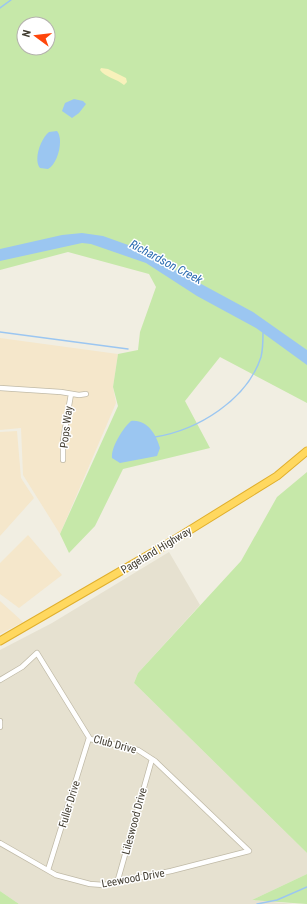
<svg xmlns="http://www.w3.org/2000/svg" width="307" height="904" font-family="'Roboto Condensed',sans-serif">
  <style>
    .residential { fill: #e6e1d0 }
    .commercial { fill: #f5e7cb }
    .green { fill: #c6e8a9; fill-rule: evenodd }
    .sand { fill: #f8f1bb }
    .water { fill: #9bc6f1 }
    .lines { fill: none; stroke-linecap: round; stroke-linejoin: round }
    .stream { stroke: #9bc6f1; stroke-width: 1.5 }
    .minor-casing { stroke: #c0baa7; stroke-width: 6 }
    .highway-casing { stroke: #e0af2d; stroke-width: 9 }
    .minor { stroke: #fff; stroke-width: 4.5 }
    .highway { stroke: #ffd85f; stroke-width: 7 }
    .labels { text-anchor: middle; stroke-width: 3; stroke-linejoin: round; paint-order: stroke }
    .street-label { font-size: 11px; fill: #433e32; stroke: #fff }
    .water-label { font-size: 12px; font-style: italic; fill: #2a6bb0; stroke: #fff }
  </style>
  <rect width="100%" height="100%" fill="#f1eee2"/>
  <path class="residential" d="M 169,552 L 200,605 L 138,673 L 134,683 L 307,853 L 307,874 L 252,900 L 294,904 L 19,904 L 0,891 L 0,650 L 52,623 Z"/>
  <path class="commercial" d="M 0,338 L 118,354 L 113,387 L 116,403 L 60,534 L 23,475 L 21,428 L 0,430 Z
    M 17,431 L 21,478 L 34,498 L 0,536 L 0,432 Z
    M 28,535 L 62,575 L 19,608 L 0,594 L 0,563 Z
    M 0,601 L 23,622 L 0,634 Z"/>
  <path class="green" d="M 0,0 L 307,0 L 307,403 L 220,357 L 185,401 L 210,448 L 123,469 L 95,526 L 69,553 L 60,534 L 118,406 L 113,387 L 118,354 L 138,350 L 140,332 L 156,287 L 149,274 L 68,252 L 0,270 ZM 24,24 L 48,24 L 48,48 L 24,48 Z
    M 307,472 L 307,853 L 134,683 L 138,673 L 241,561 L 277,497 Z
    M 307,874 L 307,904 L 252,900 Z
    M 0,891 L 19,904 L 0,904 Z"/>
  <path class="sand" d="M 101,68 L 108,69 L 126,78 L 127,82 L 124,85 C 117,79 105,77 100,70 Z"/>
  <path class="water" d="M 74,99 L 83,101 L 86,104 L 79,113 L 72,118 L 62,111 L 65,103 Z
    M 57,131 C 64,139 58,164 48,169 L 40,168 C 33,160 41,138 49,132 Z
    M 82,233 L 103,236 L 131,246 L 253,312 L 307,350 L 307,365 L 256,328 L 197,296 L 146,263 L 91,244 L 82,243 L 0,261 L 0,249 L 62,235 Z
    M 131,421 C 147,419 156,434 160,448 L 157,456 L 120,463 L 112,458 C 111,447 123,428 131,421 Z"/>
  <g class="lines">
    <path class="stream" d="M 0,8 L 11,0
      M 0,332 L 128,349
      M 155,437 C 198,430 247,400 261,357 C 263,349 263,341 263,333
      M 257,904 L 277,900 L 307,887"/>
    <defs>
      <path id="minor" d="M 0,388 L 61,392 L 79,395 L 86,394
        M 63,460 L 63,441 L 71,394
        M 0,680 L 22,667 L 37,653 L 90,739 L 138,750 L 155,761 L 249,851 L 171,871 L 104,885 L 90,884 L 56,875 L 0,843
        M 0,721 L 0,727
        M 48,870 L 89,738
        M 117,883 L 152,759"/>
      <path id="highway" d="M 0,641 L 164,546 L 277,476 L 307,451"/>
    </defs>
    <use href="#minor" class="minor-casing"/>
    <use href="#highway" class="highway-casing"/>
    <use href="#minor" class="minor"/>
    <use href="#highway" class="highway"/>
  </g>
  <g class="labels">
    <g class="street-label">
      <text transform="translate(66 427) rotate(-83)" y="4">Pops Way</text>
      <text transform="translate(156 550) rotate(-31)" y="4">Pageland Highway</text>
      <text transform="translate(115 744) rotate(15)" y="4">Club Drive</text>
      <text transform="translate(69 804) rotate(-73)" y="4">Fuller Drive</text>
      <text transform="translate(134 821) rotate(-75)" y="4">Lileswood Drive</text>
      <text transform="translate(133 878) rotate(-10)" y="4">Leewood Drive</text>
    </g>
    <g class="water-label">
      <text transform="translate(166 262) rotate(28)" y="4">Richardson Creek</text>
    </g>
  </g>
  <g transform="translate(36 36) rotate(285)"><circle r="19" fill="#ffffff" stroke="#b4b2ad"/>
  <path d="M0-3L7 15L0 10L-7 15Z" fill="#ff460b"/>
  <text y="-6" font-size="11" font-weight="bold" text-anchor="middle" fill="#433e32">N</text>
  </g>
</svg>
